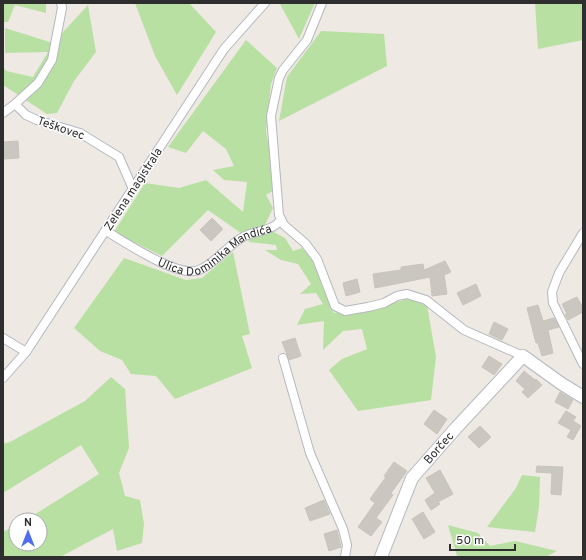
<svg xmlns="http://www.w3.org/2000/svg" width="586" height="560" font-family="Overpass,sans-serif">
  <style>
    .green { fill: #b8e0a3 }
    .building { fill: #cac7c0; stroke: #cac4bb }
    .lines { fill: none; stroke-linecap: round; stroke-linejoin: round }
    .street-casing { stroke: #b5b8c0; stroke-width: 10 }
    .secondary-casing { stroke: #b5b8c0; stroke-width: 14 }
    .street { stroke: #fff; stroke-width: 8 }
    .secondary { stroke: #fff; stroke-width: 12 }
    .labels { text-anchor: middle; stroke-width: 3; stroke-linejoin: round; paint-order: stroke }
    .street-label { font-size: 12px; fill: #2e2e2e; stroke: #fff }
  </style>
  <rect width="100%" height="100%" fill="#eee9e2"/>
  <path class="green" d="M 3,3 L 46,3 L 46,13 L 15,5 L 8,22 L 3,22 Z
    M 135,3 L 189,3 L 216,32 L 177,95 L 155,56 Z
    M 281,3 L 315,3 L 299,39 L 280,4 Z
    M 535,3 L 583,3 L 583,40 L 538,49 Z
    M 88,5 L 96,52 L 74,81 L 57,113 L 47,114 L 3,85 L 3,67 L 6,71 L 33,77 L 48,52 L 5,53 L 5,28 L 53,43 Z
    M 321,31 L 384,34 L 387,66 L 279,121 L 287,77 Z
    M 246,40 L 277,68 L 271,84 L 266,131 L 271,159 L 273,191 L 266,195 L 273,208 L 264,227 L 285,238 L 293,251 L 302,248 L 314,262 L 334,313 L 346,312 L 384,306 L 407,299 L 427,305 L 436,357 L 431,400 L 358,411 L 329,370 L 342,359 L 367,349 L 362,329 L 343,331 L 323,350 L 324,321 L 297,325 L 305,309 L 323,304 L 316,293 L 300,294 L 311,284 L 298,264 L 281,260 L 265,250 L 277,250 L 276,245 L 250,242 L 238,231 L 208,210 L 162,256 L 114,232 L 145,183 L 179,188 L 206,180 L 243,212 L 247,182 L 224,180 L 213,170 L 234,166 L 226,149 L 203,131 L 186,153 L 168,147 Z
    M 233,252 L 250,334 L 242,336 L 252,368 L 175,399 L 156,376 L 131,374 L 122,360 L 100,351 L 74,328 L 124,258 L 186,280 L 202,278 Z
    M 111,377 L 125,389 L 129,448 L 119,473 L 125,496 L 140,500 L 144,524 L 142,543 L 117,551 L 113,529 L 60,557 L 3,557 L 3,532 L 16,525 L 16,544 L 40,544 L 40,520 L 26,520 L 99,474 L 81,445 L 3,493 L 3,444 L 10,442 L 85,401 Z
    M 522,475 L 540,477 L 539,507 L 535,532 L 487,527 L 516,488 Z
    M 448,525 L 478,533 L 490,546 L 515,541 L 557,551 L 546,557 L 457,556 Z"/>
  <path class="building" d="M 18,141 L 19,158 L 3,159 L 3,142 Z
    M 212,218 L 223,229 L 211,241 L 200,230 Z
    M 445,261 L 451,272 L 444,275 L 447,294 L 432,296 L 430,277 L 375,288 L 373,274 L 401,270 L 401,267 L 423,264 L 424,270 Z
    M 357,279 L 360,292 L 346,296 L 343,283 Z
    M 476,284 L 481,296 L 463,305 L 457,293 Z
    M 577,297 L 583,308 L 583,312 L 568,320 L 565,314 L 567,314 L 562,304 Z
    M 538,305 L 543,321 L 554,318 L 559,327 L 548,330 L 553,353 L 542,356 L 538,343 L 536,343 L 527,308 Z
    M 494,322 L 508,329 L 502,340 L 489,334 Z
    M 295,338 L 301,356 L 289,360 L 282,342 Z
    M 489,356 L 502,364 L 494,375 L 482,367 Z
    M 524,371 L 535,380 L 536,379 L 542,385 L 528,398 L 522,392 L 525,389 L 516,381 Z
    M 560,392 L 573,400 L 568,409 L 555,402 Z
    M 434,410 L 447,419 L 437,434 L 424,424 Z
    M 566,411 L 576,417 L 573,421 L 581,426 L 573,440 L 567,437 L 571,430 L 558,423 Z
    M 480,426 L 491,437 L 479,448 L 468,437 Z
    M 394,462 L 407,471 L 391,493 L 393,495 L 376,518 L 382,522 L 371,536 L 358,527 L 375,503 L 370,499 L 386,477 L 384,476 Z
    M 537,466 L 563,467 L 561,495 L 551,494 L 552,473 L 536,472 Z
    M 440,470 L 453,494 L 438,502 L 440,504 L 431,510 L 425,500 L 435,493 L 426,478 Z
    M 324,500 L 330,514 L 310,521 L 305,508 Z
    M 423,512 L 435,532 L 424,539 L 412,519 Z
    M 337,530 L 341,547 L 329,551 L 324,534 Z"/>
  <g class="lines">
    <defs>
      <g id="street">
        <path d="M 322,3 L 307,40 L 283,70 L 279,78 L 271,116 L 279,215 L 284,225 L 305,243 L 317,259 L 335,306 L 345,311 L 368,307 L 384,303 L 397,296 L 407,294 L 426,300 L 464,330 L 523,356"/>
        <path d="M 15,104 L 26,115 L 37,120 L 80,133 L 119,157 L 133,189"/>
        <path d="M 3,113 L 15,104 L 38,83 L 52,60 L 62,8 L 61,3"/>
        <path id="s1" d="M 106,231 C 125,242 179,279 199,270 C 216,263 227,246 243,237 C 251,232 263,232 272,227 C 275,226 278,223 281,220"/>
        <path d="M 583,233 L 559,273 L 552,292 L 553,303 L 583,364"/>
        <path d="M 3,338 L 26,352"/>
        <path d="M 283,358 L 310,453 L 343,529 L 347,545 L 345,557"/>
        <path d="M 3,378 L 26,352 L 224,49 L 265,3"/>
      </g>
      <g id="secondary">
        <path id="s2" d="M 381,557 L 412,478 L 456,428 L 523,356 L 562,384 L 583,397"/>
      </g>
    </defs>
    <use href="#street" class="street-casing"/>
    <use href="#secondary" class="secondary-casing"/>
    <use href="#street" class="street"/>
    <use href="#secondary" class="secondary"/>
  </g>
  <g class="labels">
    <g class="street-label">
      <text transform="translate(61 128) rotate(19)" y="4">Teškovec</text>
      <text transform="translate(133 189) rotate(-57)" y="4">Zelena magistrala</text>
      <text dy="4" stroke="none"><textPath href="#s1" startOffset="124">Ulica Dominika Mandića</textPath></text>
      <text dy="4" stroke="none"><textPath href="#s2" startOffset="125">Borčec</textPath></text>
    </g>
  </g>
  <rect width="586" height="560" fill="none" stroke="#2e2e2e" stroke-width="8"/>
  <g transform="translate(28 532)"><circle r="19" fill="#ffffff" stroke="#ababab"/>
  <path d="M0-3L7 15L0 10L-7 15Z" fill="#4f6eee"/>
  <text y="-6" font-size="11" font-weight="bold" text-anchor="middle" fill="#2e2e2e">N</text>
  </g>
  <path d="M450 544v6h65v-6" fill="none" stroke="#2e2e2e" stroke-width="2"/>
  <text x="456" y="544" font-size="12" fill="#2e2e2e" stroke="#ffffff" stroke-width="3" paint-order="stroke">50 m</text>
</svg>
